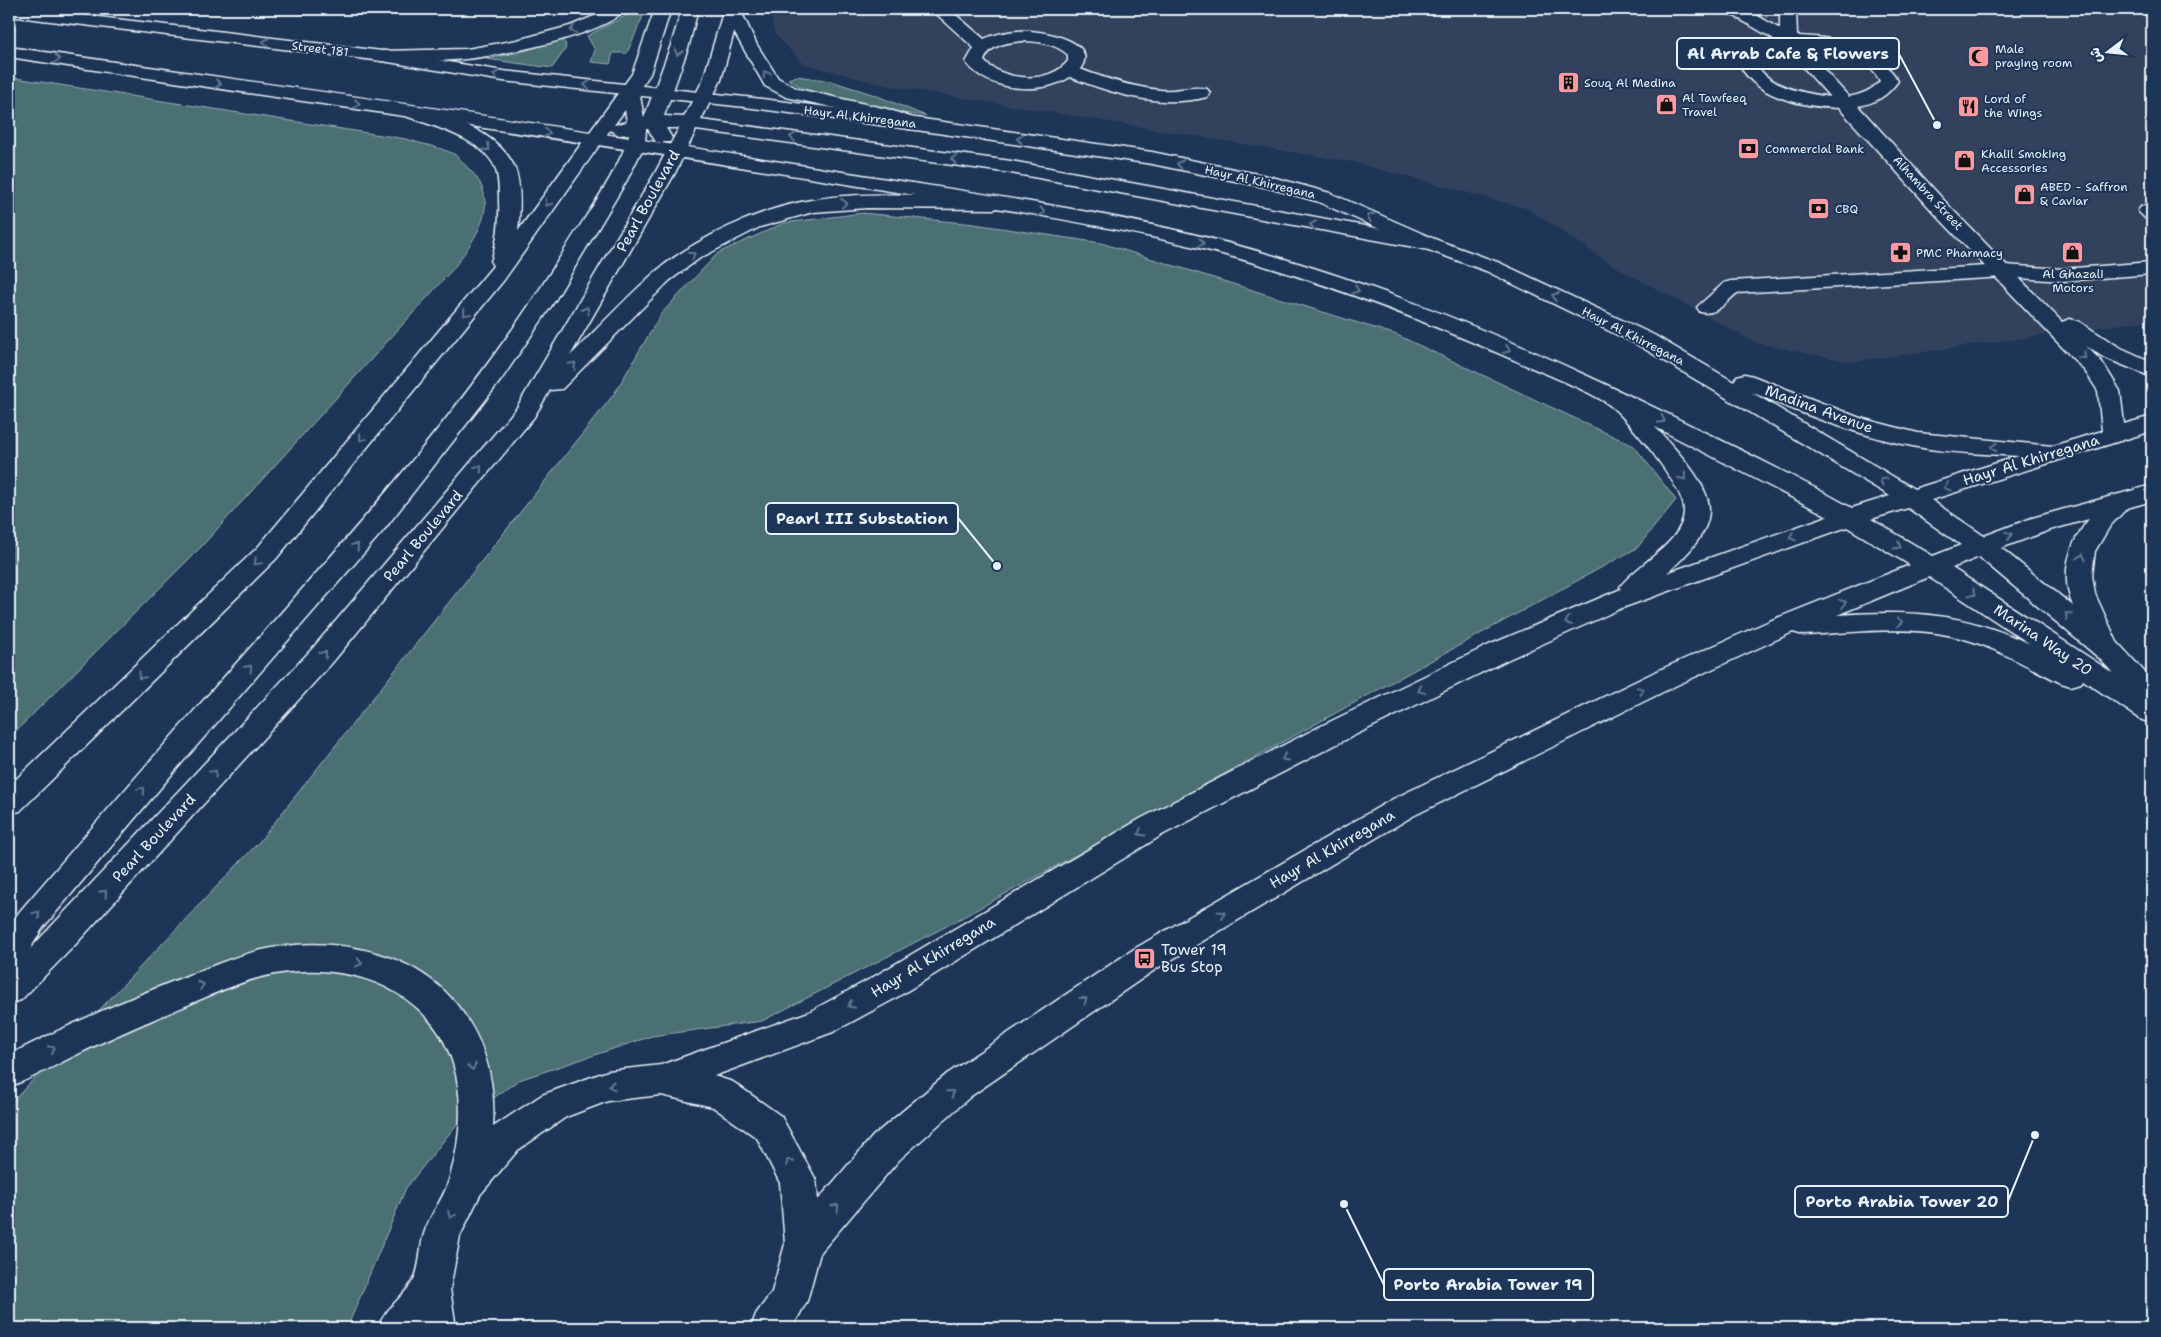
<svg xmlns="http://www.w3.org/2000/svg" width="2161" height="1337" font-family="'Shantell Sans','Playpen Sans Arabic',sans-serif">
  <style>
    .built { fill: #32435d }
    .green { fill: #4c7073; stroke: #9ab0b6 }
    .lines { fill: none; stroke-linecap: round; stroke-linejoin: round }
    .service-casing { stroke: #e8f1f8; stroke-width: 3 }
    .minor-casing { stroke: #e8f1f8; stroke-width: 3 }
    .secondary-casing { stroke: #e8f1f8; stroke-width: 3 }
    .service { fill: #1d3557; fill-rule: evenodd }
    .minor { fill: #1d3557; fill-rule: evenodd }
    .secondary { fill: #1d3557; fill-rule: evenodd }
    .oneway { stroke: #64778f }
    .labels { text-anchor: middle; stroke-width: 4; stroke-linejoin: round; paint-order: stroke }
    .far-street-label { font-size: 12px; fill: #e8f1f8; stroke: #1d3557 }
    .far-poi-label { font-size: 12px; fill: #e8f1f8; stroke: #1d3557; text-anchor: start }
    .street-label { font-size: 15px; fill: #e8f1f8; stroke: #1d3557 }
    .poi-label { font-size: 15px; fill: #e8f1f8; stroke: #1d3557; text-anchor: start }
    .leader { fill: none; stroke: #e8f1f8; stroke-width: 2 }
    .callout-dot { fill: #e8f1f8; stroke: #1d3557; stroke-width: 2 }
    .callout { fill: #1d3557; stroke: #e8f1f8; stroke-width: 2 }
    .callout-label { font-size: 16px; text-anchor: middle; font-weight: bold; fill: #e8f1f8 }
  </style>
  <rect width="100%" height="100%" fill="#1d3557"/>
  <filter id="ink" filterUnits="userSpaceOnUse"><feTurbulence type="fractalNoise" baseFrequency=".02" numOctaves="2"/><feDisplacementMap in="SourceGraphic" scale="10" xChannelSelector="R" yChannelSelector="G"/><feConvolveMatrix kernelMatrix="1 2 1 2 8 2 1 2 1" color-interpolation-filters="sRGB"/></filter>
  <g filter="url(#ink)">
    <path class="built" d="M 769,9 L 2152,9 L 2152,320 L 1851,362 L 1756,343 L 1609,263 L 1529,209 L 1352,162 L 879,84 L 802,63 L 775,34 Z"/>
    <path class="green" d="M 642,10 L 644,12 L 643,16 L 627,53 L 613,53 L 610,64 L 591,62 L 595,50 L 587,36 L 635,11 Z
      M 561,40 L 566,44 L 565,50 L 552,68 L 486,59 L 516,53 Z
      M 797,76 L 831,81 L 875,95 L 926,116 C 886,111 820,103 788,79 Z
      M 9,77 L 406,139 C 421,144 440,147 454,154 C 459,157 464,164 468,168 C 504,202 476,237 453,269 L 201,547 L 9,738 Z
      M 863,213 L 974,224 L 1101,243 L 1397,335 L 1634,446 L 1676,500 L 1637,548 L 943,928 L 762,1021 L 652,1036 L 519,1080 L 457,1124 L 406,1188 L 347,1328 L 9,1328 L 9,1105 L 259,842 L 614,394 L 661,314 L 718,253 L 784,223 Z"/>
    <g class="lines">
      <defs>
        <path id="service" d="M 931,9 L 949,9 L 984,39 C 998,33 1015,30 1030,31 C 1048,32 1100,43 1080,69 C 1106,79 1132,87 1160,90 C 1176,92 1192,85 1207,89 L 1210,93 L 1207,97 C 1160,109 1114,94 1070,77 C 1041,96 986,91 966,62 L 974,48 ZM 1022,41 C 1038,41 1057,44 1068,55 L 1068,61 C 1049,85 1004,81 984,61 C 990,44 1006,43 1022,41 Z
          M 2148,205 L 2152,206 L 2152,220 L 2145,218 L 2138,211 L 2141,207 Z
          M 2152,262 L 2152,274 L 2062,281 L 2004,277 L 1737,293 C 1725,303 1716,316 1700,312 L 1697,307 L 1724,283 L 1731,281 L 2004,265 L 2062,269 Z"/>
        <path id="minor" d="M 9,9 L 32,9 L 382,51 L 503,71 L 745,97 L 909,117 L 1152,152 L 1272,177 L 1330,193 L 1437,240 L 1500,263 L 1654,335 L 1734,382 L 1737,376 L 1745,374 L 1753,376 L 1860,418 L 1918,433 L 2053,446 L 2102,431 L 2098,391 L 2085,371 L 1937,216 L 1839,108 C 1805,107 1756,98 1740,65 C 1742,48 1759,43 1774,39 L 1729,13 L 1727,9 L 1746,9 L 1780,29 L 1780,9 L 1796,9 L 1797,36 C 1836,37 1877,45 1898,81 C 1887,96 1876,103 1858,106 L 1951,208 L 2062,322 L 2070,319 L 2078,321 L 2119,347 L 2152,362 L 2152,377 L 2103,357 L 2086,346 L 2102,362 L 2120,391 L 2124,424 L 2152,416 L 2152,431 L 1931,500 L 1984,536 L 2032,518 L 2152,485 L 2152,501 L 2127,508 L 2110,526 L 2095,551 L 2092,575 L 2095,594 L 2117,642 L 2152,680 L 2152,723 L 2142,720 L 2083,680 L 2081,683 L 2071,686 L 2061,683 C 2026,666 1991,644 1952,636 C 1904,625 1852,633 1803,635 L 1793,632 L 1675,686 L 1413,816 L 1156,969 L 971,1096 L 899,1160 L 820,1253 L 807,1301 L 792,1328 L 751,1328 L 756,1314 L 772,1292 L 785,1244 L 780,1183 L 757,1138 L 713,1107 L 661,1095 L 608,1101 L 566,1117 L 518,1150 L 480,1195 L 460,1236 L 450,1289 L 456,1328 L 378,1328 C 385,1308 403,1298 413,1281 C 421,1268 419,1248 424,1234 C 429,1215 444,1199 449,1180 C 465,1128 467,1064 430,1021 C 389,973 321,962 261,977 C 234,984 208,996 183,1007 C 145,1023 107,1039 70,1058 C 50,1068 30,1079 9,1087 L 9,1055 C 67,1025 128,999 189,975 C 216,965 243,953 272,948 C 332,937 408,950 451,998 C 484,1035 496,1078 493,1127 L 542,1095 L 608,1071 L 661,1065 L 809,1012 L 870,979 L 1140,819 L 1319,727 L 1489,645 L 1621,589 L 1620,587 C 1636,564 1686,542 1684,509 C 1684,487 1626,416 1608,404 C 1584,388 1542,373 1514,360 C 1413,316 1310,276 1203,249 C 1078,218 949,201 822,180 C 551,136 280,99 9,57 L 9,47 C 278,85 549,124 818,168 C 969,193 1123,211 1271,255 C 1409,295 1543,353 1672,416 C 1732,446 1793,475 1852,508 L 1890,496 L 1638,345 L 1486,271 L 1423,248 L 1316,201 L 1269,188 L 1152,164 L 909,129 L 745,107 L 503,81 L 382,61 L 9,16 ZM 1785,47 L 1830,97 C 1806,93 1769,88 1757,65 L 1760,56 ZM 1803,47 C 1832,49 1865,53 1880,81 C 1871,91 1862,94 1849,97 ZM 1751,392 C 1805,415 1859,436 1917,447 C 1951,453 1985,454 2019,456 L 1914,489 ZM 1655,427 L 1828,516 L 1667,573 C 1684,558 1709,534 1709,510 C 1710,484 1672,445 1655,427 ZM 1908,508 L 1961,545 L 1933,556 L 1871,519 ZM 2089,519 C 2068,545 2060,575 2073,606 L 2001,548 L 2050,530 ZM 1847,527 L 1910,565 L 1772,620 L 1655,672 L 1391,800 L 1134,949 L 947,1074 L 873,1136 L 818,1200 L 816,1180 L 781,1116 L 733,1082 L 714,1076 L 833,1032 L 894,999 L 1162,835 L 1339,743 L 1509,659 L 1622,608 ZM 1979,557 L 2099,658 L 2113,673 L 1952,568 ZM 1929,577 L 2030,644 C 1962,612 1911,610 1837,615 Z"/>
        <path id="secondary" d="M 607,9 L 625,9 C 607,35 499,56 466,59 C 439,62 410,61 382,61 L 376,60 L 373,56 L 376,52 L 382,51 L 467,49 L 517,40 L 570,26 L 599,14 Z
          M 655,9 L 671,9 L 650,74 L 639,90 L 644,118 L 671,45 L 682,9 L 698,9 L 689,45 L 664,116 L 684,117 L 703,80 L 724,9 L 740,9 L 757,45 L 778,78 L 798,89 L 887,109 L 916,119 L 918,123 L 916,127 L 909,129 L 876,117 L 786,97 L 765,86 L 734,32 L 721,80 L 701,120 L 1011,161 L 1430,238 L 1437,240 L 1440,244 L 1437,248 L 1430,250 L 1011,173 L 696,130 L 675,173 L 570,356 C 598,328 625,299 654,273 C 695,238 759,209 811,200 C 871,190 934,197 994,197 L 1001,199 L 1004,203 L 1001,207 L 994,209 L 867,208 L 813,212 L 760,227 L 700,258 L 669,281 L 562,389 L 550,390 L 534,417 L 332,663 L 75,945 L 21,1000 L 9,1004 L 9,969 L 11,967 L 9,968 L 9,927 L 20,911 C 96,823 172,735 249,649 C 362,522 475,396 564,251 C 583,219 621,169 629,134 L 619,135 L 610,130 L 504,280 L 276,559 L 20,811 L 9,814 L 9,786 L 258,547 L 493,266 L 491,262 C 497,242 500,222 499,201 C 499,190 499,177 495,167 C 483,139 432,126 406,116 L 403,112 L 406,108 L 412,107 C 447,115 497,131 514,166 C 522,184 520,212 518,231 L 632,74 ZM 625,110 L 627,122 L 614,125 ZM 666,128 L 679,128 L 655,173 L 516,409 L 312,649 L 30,949 L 42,929 L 173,773 L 383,531 L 501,380 L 554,302 L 627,180 L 645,144 L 646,129 L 648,129 L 656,142 L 670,142 L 672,138 Z"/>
      </defs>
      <use href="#service" class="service-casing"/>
      <use href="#minor" class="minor-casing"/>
      <use href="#secondary" class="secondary-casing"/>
      <use href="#service" class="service"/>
      <use href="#minor" class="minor"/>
      <use href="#secondary" class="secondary"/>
    </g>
    <defs><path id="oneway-chevron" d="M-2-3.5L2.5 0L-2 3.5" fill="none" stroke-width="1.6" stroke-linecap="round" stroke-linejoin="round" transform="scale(1.25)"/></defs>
    <g class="oneway">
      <use href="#oneway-chevron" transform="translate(573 30) rotate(163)"/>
      <use href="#oneway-chevron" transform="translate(266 42) rotate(-173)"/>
      <use href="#oneway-chevron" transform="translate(678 52) rotate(109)"/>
      <use href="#oneway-chevron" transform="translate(57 59) rotate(9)"/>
      <use href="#oneway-chevron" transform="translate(766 74) rotate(-122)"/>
      <use href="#oneway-chevron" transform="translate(496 75) rotate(-171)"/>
      <use href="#oneway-chevron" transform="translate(218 84) rotate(8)"/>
      <use href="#oneway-chevron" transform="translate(587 85) rotate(-174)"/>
      <use href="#oneway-chevron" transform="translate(357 104) rotate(8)"/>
      <use href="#oneway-chevron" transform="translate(547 133) rotate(7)"/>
      <use href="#oneway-chevron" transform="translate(793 137) rotate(-173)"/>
      <use href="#oneway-chevron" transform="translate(1020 139) rotate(-172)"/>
      <use href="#oneway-chevron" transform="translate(487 148) rotate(41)"/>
      <use href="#oneway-chevron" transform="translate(954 159) rotate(-171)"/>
      <use href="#oneway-chevron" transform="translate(1180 164) rotate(-168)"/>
      <use href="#oneway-chevron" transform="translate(548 203) rotate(125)"/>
      <use href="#oneway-chevron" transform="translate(844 203) rotate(-5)"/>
      <use href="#oneway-chevron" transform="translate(1042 212) rotate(10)"/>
      <use href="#oneway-chevron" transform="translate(1370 217) rotate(-156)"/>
      <use href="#oneway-chevron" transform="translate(1313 225) rotate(-169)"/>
      <use href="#oneway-chevron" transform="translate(1201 243) rotate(12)"/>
      <use href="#oneway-chevron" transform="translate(692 255) rotate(-33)"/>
      <use href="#oneway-chevron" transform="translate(1356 290) rotate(20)"/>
      <use href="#oneway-chevron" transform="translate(1555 296) rotate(-155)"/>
      <use href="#oneway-chevron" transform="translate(586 310) rotate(-60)"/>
      <use href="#oneway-chevron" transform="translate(466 313) rotate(130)"/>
      <use href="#oneway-chevron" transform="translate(1507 350) rotate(23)"/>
      <use href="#oneway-chevron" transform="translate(2083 356) rotate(46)"/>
      <use href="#oneway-chevron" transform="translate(573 365) rotate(-45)"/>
      <use href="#oneway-chevron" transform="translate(1662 420) rotate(27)"/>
      <use href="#oneway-chevron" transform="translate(362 438) rotate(130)"/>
      <use href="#oneway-chevron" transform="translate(1994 447) rotate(-176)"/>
      <use href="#oneway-chevron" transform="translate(479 468) rotate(-50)"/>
      <use href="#oneway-chevron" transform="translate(1683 477) rotate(51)"/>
      <use href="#oneway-chevron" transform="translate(1883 481) rotate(-148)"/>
      <use href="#oneway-chevron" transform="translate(1947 487) rotate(163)"/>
      <use href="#oneway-chevron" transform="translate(2009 535) rotate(-21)"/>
      <use href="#oneway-chevron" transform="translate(1792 537) rotate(160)"/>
      <use href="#oneway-chevron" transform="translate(356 546) rotate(-49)"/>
      <use href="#oneway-chevron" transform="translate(1898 546) rotate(31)"/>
      <use href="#oneway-chevron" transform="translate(2082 557) rotate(-78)"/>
      <use href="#oneway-chevron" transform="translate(257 562) rotate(135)"/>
      <use href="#oneway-chevron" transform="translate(1973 593) rotate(33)"/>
      <use href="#oneway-chevron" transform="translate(1843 603) rotate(-22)"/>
      <use href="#oneway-chevron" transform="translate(2068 615) rotate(-138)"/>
      <use href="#oneway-chevron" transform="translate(1568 622) rotate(156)"/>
      <use href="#oneway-chevron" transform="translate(1900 622) rotate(-3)"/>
      <use href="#oneway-chevron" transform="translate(324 654) rotate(-49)"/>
      <use href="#oneway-chevron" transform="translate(249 668) rotate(-49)"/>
      <use href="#oneway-chevron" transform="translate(141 676) rotate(135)"/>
      <use href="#oneway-chevron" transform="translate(1421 690) rotate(154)"/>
      <use href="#oneway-chevron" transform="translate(1641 690) rotate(-26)"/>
      <use href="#oneway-chevron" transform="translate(1285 758) rotate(153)"/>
      <use href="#oneway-chevron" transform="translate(214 773) rotate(-47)"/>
      <use href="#oneway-chevron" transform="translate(142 790) rotate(-50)"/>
      <use href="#oneway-chevron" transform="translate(1141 833) rotate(149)"/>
      <use href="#oneway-chevron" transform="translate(104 893) rotate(-47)"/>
      <use href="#oneway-chevron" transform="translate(37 914) rotate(-50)"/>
      <use href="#oneway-chevron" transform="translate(1222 914) rotate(-30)"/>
      <use href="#oneway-chevron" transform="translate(359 963) rotate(15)"/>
      <use href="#oneway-chevron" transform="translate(201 985) rotate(-20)"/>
      <use href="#oneway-chevron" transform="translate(1084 1000) rotate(-34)"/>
      <use href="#oneway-chevron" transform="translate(851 1005) rotate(152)"/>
      <use href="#oneway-chevron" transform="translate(52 1049) rotate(-28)"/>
      <use href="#oneway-chevron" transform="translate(472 1067) rotate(78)"/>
      <use href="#oneway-chevron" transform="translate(612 1086) rotate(170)"/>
      <use href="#oneway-chevron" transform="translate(951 1093) rotate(-41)"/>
      <use href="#oneway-chevron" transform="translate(789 1162) rotate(-119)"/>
      <use href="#oneway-chevron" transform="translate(836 1207) rotate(-49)"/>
      <use href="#oneway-chevron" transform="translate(451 1215) rotate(116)"/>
    </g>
  </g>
  <defs>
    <symbol id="mosque-square" viewBox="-11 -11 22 22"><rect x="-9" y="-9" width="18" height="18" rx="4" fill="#ff9aa2" stroke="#1d3557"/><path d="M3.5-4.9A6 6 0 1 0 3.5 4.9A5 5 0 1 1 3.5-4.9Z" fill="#111"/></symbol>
    <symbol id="building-square" viewBox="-11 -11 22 22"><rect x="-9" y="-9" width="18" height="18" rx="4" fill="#ff9aa2" stroke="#1d3557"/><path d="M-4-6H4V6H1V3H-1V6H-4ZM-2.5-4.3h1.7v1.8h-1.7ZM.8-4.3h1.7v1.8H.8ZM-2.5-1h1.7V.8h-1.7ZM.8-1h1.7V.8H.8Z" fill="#111"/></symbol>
    <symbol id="shop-square" viewBox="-11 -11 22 22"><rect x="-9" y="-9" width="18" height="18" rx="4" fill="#ff9aa2" stroke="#1d3557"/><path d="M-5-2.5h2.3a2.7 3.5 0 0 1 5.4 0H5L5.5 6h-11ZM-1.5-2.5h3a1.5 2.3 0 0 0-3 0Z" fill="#111"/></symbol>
    <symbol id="restaurant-square" viewBox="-11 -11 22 22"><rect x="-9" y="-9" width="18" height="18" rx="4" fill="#ff9aa2" stroke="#1d3557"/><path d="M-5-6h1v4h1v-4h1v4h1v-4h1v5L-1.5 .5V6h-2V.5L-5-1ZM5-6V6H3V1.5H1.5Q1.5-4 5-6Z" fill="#111"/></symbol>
    <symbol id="bank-square" viewBox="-11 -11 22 22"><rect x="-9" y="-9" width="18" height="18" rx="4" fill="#ff9aa2" stroke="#1d3557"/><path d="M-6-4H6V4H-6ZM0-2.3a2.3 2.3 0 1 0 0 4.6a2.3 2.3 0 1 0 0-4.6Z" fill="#111"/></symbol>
    <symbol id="pharmacy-square" viewBox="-11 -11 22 22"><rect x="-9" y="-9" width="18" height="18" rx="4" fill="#ff9aa2" stroke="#1d3557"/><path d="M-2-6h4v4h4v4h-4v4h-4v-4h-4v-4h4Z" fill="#111"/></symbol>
    <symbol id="bus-square" viewBox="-11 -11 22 22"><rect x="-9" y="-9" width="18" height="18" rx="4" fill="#ff9aa2" stroke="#1d3557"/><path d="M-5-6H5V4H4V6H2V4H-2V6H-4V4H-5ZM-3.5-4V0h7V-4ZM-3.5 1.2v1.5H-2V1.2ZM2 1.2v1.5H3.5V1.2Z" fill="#111"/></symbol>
  </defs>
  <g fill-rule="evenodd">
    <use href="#mosque-square" x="1966" y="44" width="25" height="25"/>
    <use href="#building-square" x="1556" y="70" width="25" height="25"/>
    <use href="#shop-square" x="1654" y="92" width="25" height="25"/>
    <use href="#restaurant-square" x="1956" y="94" width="25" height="25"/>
    <use href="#bank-square" x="1736" y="136" width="25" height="25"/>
    <use href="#shop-square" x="1952" y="148" width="25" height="25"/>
    <use href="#shop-square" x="2012" y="182" width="25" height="25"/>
    <use href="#bank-square" x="1806" y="196" width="25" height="25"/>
    <use href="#pharmacy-square" x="1888" y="240" width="25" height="25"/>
    <use href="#shop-square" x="2060" y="240" width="25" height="25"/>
    <use href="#bus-square" x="1132" y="946" width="25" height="25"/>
  </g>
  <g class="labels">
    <g class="far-street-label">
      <text transform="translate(320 49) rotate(7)" y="4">Street 181</text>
      <text transform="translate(860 117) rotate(7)" y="4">Hayr Al Khirregana</text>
      <text transform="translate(1260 182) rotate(13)" y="4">Hayr Al Khirregana</text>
      <text transform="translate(1928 193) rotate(47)" y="4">Alhambra Street</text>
      <text transform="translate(1633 336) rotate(27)" y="4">Hayr Al Khirregana</text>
    </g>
    <g class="far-poi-label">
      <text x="1995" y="53">Male<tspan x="1995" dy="14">praying room</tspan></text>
      <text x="1584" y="87">Souq Al Medina</text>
      <text x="1682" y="102">Al Tawfeeq<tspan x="1682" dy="14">Travel</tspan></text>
      <text x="1984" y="103">Lord of<tspan x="1984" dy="14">the Wings</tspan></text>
      <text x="1765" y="153">Commercial Bank</text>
      <text x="1981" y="158">Khalil Smoking<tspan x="1981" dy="14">Accessories</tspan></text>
      <text x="2040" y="191">ABED - Saffron<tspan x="2040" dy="14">&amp; Caviar</tspan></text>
      <text x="1835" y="213">CBQ</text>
      <text x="1916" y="257">PMC Pharmacy</text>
      <text x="2073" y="278" text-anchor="middle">Al Ghazali<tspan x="2073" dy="14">Motors</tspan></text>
    </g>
    <g class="street-label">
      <text transform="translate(648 201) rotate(-61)" y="5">Pearl Boulevard</text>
      <text transform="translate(1819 409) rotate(20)" y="5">Madina Avenue</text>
      <text transform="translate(2031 460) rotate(-17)" y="5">Hayr Al Khirregana</text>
      <text transform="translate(423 536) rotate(-50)" y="5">Pearl Boulevard</text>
      <text transform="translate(2043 640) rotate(34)" y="5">Marina Way 20</text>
      <text transform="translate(154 838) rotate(-47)" y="5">Pearl Boulevard</text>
      <text transform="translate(1332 849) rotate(-30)" y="5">Hayr Al Khirregana</text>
      <text transform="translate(933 957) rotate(-31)" y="5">Hayr Al Khirregana</text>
    </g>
    <g class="poi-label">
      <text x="1161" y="955">Tower 19<tspan x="1161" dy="17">Bus Stop</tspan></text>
    </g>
  </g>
  <path class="leader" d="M1937 125L1899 54M997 566L958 518M2035 1135L2008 1201M1344 1204L1384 1285"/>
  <g class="callout-dot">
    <circle cx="1937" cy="125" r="5"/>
    <circle cx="997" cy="566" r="5"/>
    <circle cx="2035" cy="1135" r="5"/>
    <circle cx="1344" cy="1204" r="5"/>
  </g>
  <g class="callout">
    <rect x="1677" y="38" width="222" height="31" rx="5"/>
    <rect x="766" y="503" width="192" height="31" rx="5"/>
    <rect x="1795" y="1186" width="213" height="31" rx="5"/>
    <rect x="1384" y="1269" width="209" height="31" rx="5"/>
  </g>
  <g class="callout-label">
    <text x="1788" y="59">Al Arrab Cafe &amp; Flowers</text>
    <text x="862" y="524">Pearl III Substation</text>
    <text x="1902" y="1207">Porto Arabia Tower 20</text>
    <text x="1488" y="1290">Porto Arabia Tower 19</text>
  </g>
  <rect width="2161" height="1337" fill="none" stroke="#1d3557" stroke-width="30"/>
  <rect x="15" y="15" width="2131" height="1307" fill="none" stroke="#e8f1f8" stroke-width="2" filter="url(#ink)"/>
  <g transform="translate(2108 52) rotate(254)" stroke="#1d3557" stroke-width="4" paint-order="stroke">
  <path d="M0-4L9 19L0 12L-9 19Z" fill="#e8f1f8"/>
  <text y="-8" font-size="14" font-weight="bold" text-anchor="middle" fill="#e8f1f8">ش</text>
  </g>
</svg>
